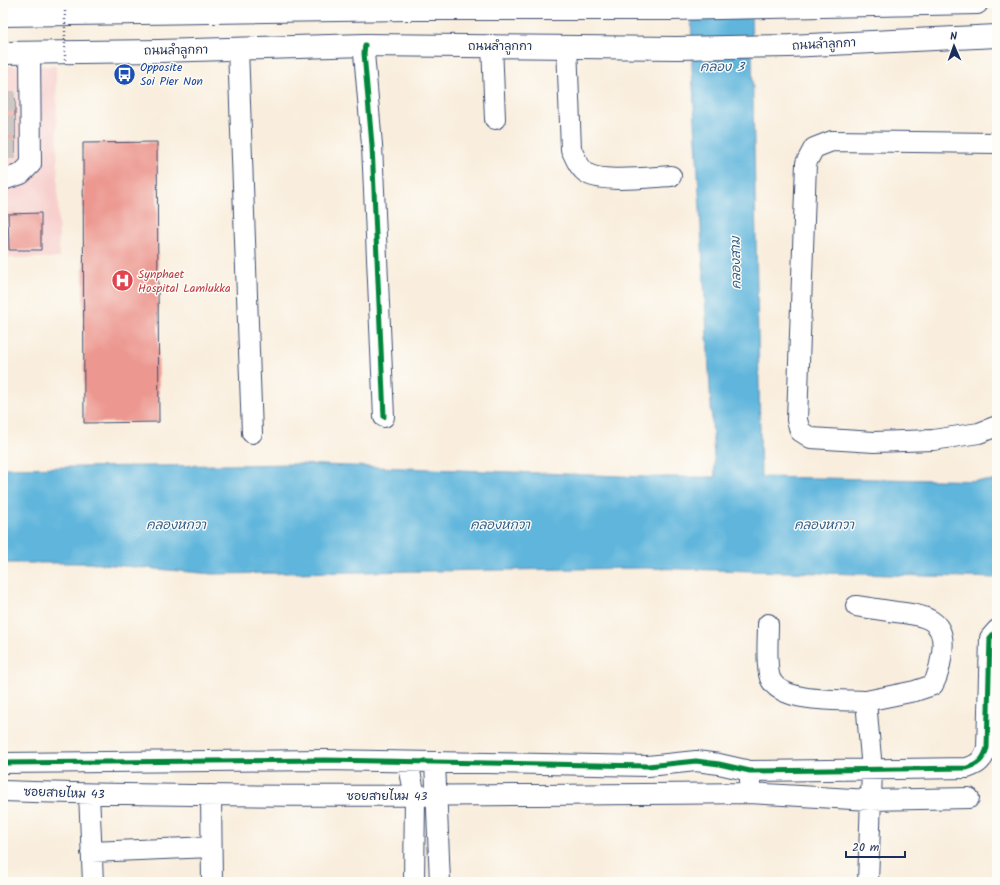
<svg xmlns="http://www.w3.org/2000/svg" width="1000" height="885" font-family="Kalam,'Playpen Sans Thai',sans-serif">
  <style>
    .built { fill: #f7d0ce }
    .water { fill: #5fb5dc; stroke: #3d729d }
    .building { fill: #ec9890 }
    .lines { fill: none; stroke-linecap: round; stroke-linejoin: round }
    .minor-tunnel { stroke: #cdc8c4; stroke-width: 20; stroke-dasharray: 20 10; stroke-linecap: butt }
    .minor-casing { stroke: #3c4c71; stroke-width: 22 }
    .major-casing { stroke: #3c4c71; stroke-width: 24 }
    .minor { stroke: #fff; stroke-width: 20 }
    .major { stroke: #fff; stroke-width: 22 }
    .path-bridge { stroke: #3c4c71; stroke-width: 2.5; stroke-dasharray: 1 3; stroke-linecap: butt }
    .cycleway-casing { stroke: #fdfcf7; stroke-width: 8 }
    .cycleway { stroke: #00873e; stroke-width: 5 }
    .labels { text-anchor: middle; stroke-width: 3; stroke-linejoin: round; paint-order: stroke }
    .street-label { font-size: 12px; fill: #1b2f5e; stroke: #fdfcf7 }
    .transit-label { font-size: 12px; fill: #164399; stroke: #fdfcf7; text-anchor: start }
    .health-label { font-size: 12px; fill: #be3a42; stroke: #fdfcf7; text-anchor: start }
    .water-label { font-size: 13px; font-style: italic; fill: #335e8a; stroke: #fdfcf7 }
  </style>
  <rect width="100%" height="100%" fill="#fdfcf7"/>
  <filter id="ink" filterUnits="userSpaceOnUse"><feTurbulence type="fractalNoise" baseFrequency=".025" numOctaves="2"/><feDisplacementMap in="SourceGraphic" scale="8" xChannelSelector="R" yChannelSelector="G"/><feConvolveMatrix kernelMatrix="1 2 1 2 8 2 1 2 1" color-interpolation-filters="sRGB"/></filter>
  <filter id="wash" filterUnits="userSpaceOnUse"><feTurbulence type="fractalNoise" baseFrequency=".012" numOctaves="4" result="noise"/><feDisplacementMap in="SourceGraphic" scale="16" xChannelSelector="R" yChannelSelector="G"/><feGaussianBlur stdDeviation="0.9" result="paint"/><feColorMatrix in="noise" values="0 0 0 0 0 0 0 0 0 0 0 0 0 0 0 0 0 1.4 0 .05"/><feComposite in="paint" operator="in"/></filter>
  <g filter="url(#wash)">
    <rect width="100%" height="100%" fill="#f9eedd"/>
    <path class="built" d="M 3,66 L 56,66 L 59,258 L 3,258 Z"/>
    <path class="water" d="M 691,3 L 751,3 L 761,477 L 997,481 L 997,578 L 646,568 L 213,574 L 89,563 L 3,563 L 3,468 L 296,464 L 647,477 L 715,477 L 692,68 Z"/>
    <g id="blocks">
      <path class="building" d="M 3,98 L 15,98 L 15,153 L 3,153 Z
        M 157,142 L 159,422 L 84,423 L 83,143 Z
        M 41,213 L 41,250 L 9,250 L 8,214 Z"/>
    </g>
  </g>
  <g filter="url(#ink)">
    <use href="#blocks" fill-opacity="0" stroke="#3c4c71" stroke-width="1"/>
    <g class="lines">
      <path class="minor-tunnel" d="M 3,101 L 15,101
        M 3,126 L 15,126
        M 3,149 L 15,149"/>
      <defs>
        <path id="minor" d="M 365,45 L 364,53 L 372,145 L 384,417
          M 492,45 L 495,119
          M 567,46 L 571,149 C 575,157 579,169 588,174 C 605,183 651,177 671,176
          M 238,48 L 252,433
          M 997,143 L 832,141 L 814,148 L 806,163 L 797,420 L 800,431 L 811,438 L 874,442 L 933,440 L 979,433 L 997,426
          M 3,180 L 21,174 L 31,164 L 30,52
          M 856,606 C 870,608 883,610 896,612 C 923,615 947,618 942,653 C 940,665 939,674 933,685 L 915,691 L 866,701 L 872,770 L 868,882
          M 768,624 C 768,640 766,658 769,674 C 774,705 842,699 866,701
          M 408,762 L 415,796 L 414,882
          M 435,762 L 440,882
          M 3,763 L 325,760 L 648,766 L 696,761 L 719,764 L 750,771 L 967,768 C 979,764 983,760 987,748 L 990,638 L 997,630
          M 3,791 C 252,799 501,795 750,793 L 750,771
          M 750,793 L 870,800 L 969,798
          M 89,794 L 93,882
          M 211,795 L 212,882
          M 91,852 L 211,847"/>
        <path id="major" d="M 3,15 L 407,9 L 672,9 L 977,3
          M 3,53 L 159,51 L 365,45 L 676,48 L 789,46 L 997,36"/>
      </defs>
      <use href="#minor" class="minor-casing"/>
      <use href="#major" class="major-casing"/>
      <use href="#minor" class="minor"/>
      <use href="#major" class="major"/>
      <path class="path-bridge" d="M 65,3 L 65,64"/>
      <defs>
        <path id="cycleway" d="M 365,45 L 364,53 L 372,145 L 384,417
          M 3,763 L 325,760 L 648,766 L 696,761 L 719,764 L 750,771 L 967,768 C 979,764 983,760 987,748 L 990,638 L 997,630"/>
      </defs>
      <use href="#cycleway" class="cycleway-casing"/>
      <use href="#cycleway" class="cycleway"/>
    </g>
  </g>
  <defs>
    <symbol id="bus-disc" viewBox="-11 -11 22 22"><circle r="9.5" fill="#1a4fb4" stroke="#fdfcf7"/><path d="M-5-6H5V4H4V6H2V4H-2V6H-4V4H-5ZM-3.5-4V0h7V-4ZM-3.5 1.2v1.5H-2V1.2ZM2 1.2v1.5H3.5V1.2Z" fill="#fff"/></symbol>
    <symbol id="hospital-disc" viewBox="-11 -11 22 22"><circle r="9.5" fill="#e0444e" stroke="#fdfcf7"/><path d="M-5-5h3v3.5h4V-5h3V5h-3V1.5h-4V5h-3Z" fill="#fff"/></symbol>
  </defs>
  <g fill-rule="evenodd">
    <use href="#bus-disc" x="112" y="62" width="25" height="25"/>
    <use href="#hospital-disc" x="110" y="268" width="25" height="25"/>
  </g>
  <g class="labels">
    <g class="street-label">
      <text transform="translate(824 44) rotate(-3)" y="4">ถนนลำลูกกา</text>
      <text x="500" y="50">ถนนลำลูกกา</text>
      <text transform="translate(176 50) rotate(-1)" y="4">ถนนลำลูกกา</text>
      <text transform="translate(64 793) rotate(2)" y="4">ซอยสายไหม 43</text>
      <text x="387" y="800">ซอยสายไหม 43</text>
    </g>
    <g class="transit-label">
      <text x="140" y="71">Opposite<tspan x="140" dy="14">Soi Pier Non</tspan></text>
    </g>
    <g class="health-label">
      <text x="138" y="278">Synphaet<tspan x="138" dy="14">Hospital Lamlukka</tspan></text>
    </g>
    <g class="water-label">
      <text x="722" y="71">คลอง 3</text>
      <text transform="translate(735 263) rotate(-91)" y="5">คลองสาม</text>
      <text x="176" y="529">คลองหกวา</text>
      <text x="500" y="529">คลองหกวา</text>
      <text x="824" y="529">คลองหกวา</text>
    </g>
  </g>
  <rect width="1000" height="885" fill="none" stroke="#fdfcf7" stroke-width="16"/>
  <g transform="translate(954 46) rotate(358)" stroke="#fdfcf7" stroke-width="3" paint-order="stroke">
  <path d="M0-3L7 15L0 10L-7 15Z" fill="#1b2f5e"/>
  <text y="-6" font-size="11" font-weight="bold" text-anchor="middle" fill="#1b2f5e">N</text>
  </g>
  <path d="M846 851v6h59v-6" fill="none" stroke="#1b2f5e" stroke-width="2"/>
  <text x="852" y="851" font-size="12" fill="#1b2f5e" stroke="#fdfcf7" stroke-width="3" paint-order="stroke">20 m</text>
</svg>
